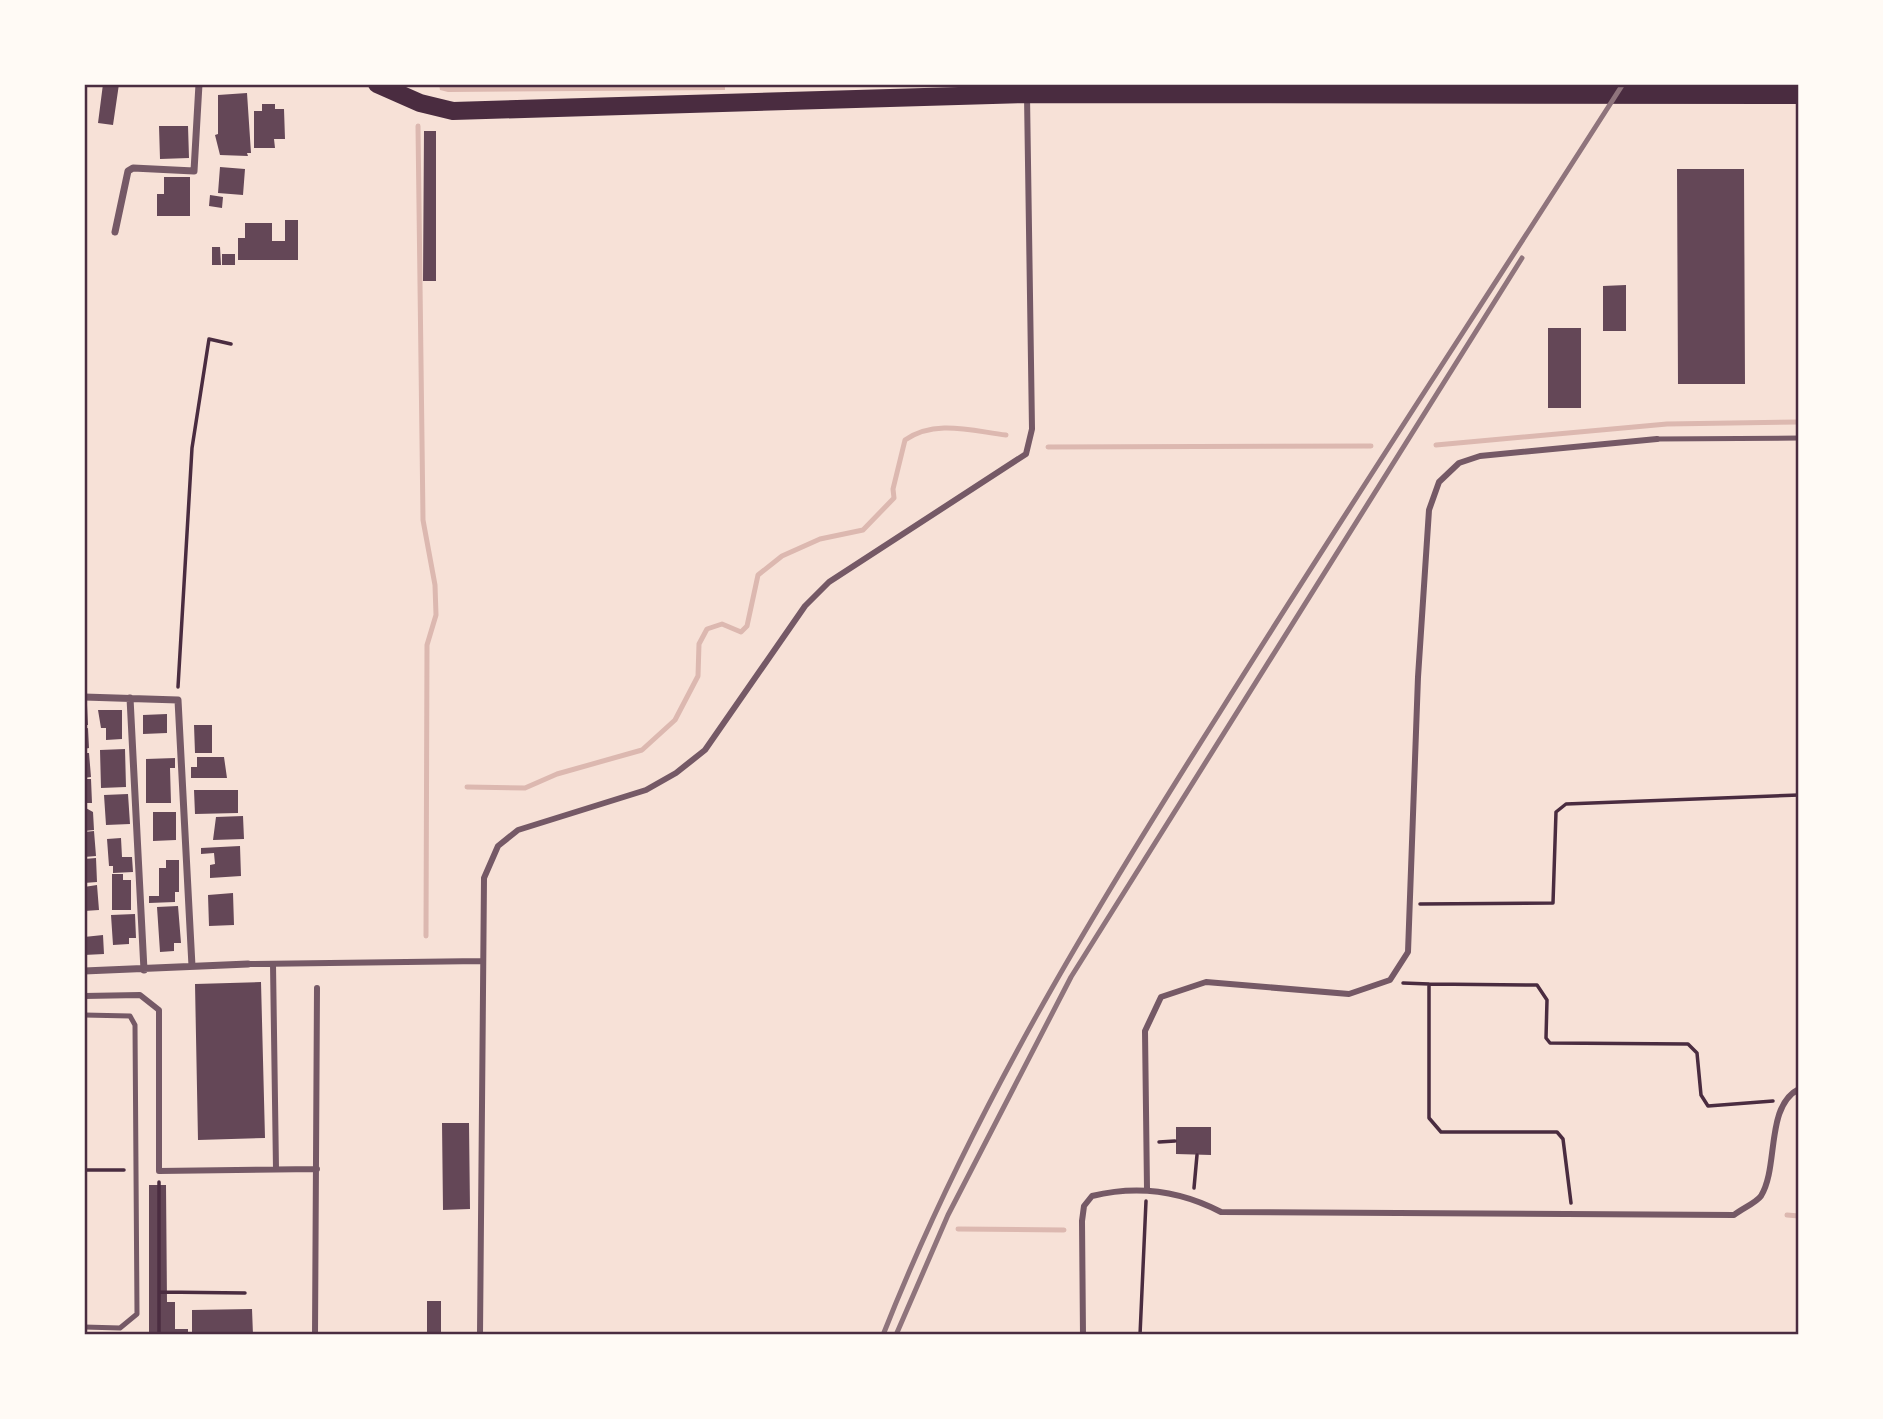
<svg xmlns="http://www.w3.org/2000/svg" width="1883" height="1419" font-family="'IBM Plex Sans',sans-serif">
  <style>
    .water { fill: #dcb8b0 }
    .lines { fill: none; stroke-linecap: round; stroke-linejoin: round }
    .stream { stroke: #dcb8b0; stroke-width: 5 }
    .building { fill: #644757 }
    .path { stroke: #4a2c40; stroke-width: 3.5 }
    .service { stroke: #755966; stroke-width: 5 }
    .pedestrian { stroke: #755966; stroke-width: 6 }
    .minor { stroke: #755966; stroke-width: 7 }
    .primary { stroke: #4a2c40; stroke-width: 18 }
    .rail { stroke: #8f747c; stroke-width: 5 }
    .neatline { fill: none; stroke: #4a2c40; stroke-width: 2.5 }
  </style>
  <rect width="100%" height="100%" fill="#f7e1d7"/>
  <path class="water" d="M 439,84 L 725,84 L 725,90 L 448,92 L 440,90 Z"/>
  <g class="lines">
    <path class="stream" d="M 418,126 L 423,520 L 435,585 L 436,615 L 427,645 L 426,936
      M 1436,445 L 1667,424 L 1799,422
      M 1048,447 L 1371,446
      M 467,787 L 525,788 L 557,774 L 642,750 L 675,720 L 698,676 L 699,644 L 707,629 L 722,624 L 741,632 L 747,626 L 758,575 L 782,556 L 820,539 L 863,530 L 894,498 L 893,489 L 905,440 C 935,419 972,431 1006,435
      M 1787,1215 L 1799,1216
      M 958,1229 L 1064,1230"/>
  </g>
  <path class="building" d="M 103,84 L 119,84 L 113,125 L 98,123 Z
    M 247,93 L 251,153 L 247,153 L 248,156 L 220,155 L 215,135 L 218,134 L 218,95 Z
    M 262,104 L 275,104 L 275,109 L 284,109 L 285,139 L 274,139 L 275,148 L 254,148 L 254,111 L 262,111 Z
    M 159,126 L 188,126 L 189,158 L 160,159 Z
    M 424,131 L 436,131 L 436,281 L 423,281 Z
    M 220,167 L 245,169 L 243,195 L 218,193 Z
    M 1677,169 L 1744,169 L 1745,384 L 1678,384 Z
    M 164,177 L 190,177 L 190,216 L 157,216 L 157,194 L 164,194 Z
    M 210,195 L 223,197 L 222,208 L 209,206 Z
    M 285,220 L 298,220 L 298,260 L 238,260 L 238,238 L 245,238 L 245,223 L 272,223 L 272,241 L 285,241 Z
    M 212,247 L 220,247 L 221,265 L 212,265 Z
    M 222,254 L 235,254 L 235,265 L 222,265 Z
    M 1626,285 L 1626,331 L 1603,331 L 1603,286 Z
    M 1548,328 L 1581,328 L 1581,408 L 1548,408 Z
    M 84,705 L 87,705 L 88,725 L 84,725 Z
    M 98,710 L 122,710 L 122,739 L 106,740 L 106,728 L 101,728 Z
    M 167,714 L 167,733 L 143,734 L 143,715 Z
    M 194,725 L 212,725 L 212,753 L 195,753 Z
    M 88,728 L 89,748 L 84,749 L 84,729 Z
    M 125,749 L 126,787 L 101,788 L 100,750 Z
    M 84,753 L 89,753 L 91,777 L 84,778 Z
    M 197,757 L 224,757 L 227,778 L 191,778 L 191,767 L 197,767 Z
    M 175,758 L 175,768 L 170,768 L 171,803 L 146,803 L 146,759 Z
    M 84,779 L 91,779 L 92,803 L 84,803 Z
    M 194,790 L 238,790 L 238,813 L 195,814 Z
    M 128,794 L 130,824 L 106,825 L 104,795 Z
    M 84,807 L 93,812 L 94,830 L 84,831 Z
    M 153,812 L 176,812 L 176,840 L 153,841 Z
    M 243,816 L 244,839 L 213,840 L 216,817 Z
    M 94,831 L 96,856 L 84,857 L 84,832 Z
    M 121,838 L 122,857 L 132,857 L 133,872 L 113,873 L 113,866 L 109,866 L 107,839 Z
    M 240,846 L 241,876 L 210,878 L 210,865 L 215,864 L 214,853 L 201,854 L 201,848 Z
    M 96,858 L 97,882 L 84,883 L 84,859 Z
    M 166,860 L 179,860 L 179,892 L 175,892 L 175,902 L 149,903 L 149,896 L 159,896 L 159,868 L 166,868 Z
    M 112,874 L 123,874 L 123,880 L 131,880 L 131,910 L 112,910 Z
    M 97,885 L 99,910 L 84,911 L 84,887 Z
    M 233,893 L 234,925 L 209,926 L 208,895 Z
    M 178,906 L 181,943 L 174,943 L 174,951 L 160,952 L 157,907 Z
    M 135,914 L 136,938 L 129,938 L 129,944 L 113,945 L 111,915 Z
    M 103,935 L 104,954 L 84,955 L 84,937 Z
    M 261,982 L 265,1138 L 198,1140 L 195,984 Z
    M 442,1123 L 469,1123 L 470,1209 L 443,1210 Z
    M 1176,1127 L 1211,1127 L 1211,1155 L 1176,1154 Z
    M 149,1185 L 166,1185 L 167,1302 L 175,1302 L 175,1329 L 188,1329 L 188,1335 L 149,1335 Z
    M 427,1301 L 441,1301 L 441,1335 L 427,1335 Z
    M 252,1309 L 253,1335 L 192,1335 L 192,1310 Z"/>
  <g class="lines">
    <path class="path" d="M 178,687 L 192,448 L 209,339 L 231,344
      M 1420,904 L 1553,903 L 1556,812 L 1566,804 L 1799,795
      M 1403,983 L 1429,984
      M 1159,1142 L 1175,1141
      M 84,1170 L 124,1170
      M 159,1182 L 159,1335
      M 1194,1188 L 1197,1155
      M 1571,1203 L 1563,1139 L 1557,1132 L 1441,1132 L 1429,1118 L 1429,984 L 1537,985 L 1547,1000 L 1546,1038 L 1550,1043 L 1688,1044 L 1697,1053 L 1701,1095 L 1708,1106 L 1773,1101
      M 159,1292 L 245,1293
      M 1140,1335 L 1146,1201"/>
    <path class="service" d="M 1657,439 L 1799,438
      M 84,1015 L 130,1016 L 135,1025 L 137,1314 L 120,1328 L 84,1327"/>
    <path class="pedestrian" d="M 248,964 L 482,961
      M 273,964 L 276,1169
      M 84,996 L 140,995 L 159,1010 L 159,1171 L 317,1169
      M 1147,1189 L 1145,1031 L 1161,997 L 1206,982 L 1349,994 L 1390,980 L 1408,952 L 1418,677 L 1429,510 L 1439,482 L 1459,463 L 1480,456 L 1657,439
      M 315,1335 L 317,988
      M 480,1335 L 484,878 L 498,846 L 518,830 L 646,790 L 676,773 L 705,750 L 805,606 L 829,582 L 1026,454 L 1032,429 L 1027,96
      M 1083,1335 L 1082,1221 L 1084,1206 L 1092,1196 C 1137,1185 1179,1190 1221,1212 L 1734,1215 C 1741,1209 1756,1203 1761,1196 C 1779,1167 1765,1106 1799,1089"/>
    <path class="minor" d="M 115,232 L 128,171 L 133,168 L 194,171 L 199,84
      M 84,697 L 178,700 L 192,966
      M 130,698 L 144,970
      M 84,971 L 248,964"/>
    <path class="primary" d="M 377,84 L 420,103 L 453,111 L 1027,94 L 1799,95"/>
    <path class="rail" d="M 883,1335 C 970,1114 1093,912 1220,712 C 1352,501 1489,294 1623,84
      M 896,1335 L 948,1215 L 1071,977 L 1522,258"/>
  </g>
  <rect width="1883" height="1419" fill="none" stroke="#fffaf5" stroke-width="172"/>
  <rect x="86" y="86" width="1711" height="1247" class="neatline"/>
</svg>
